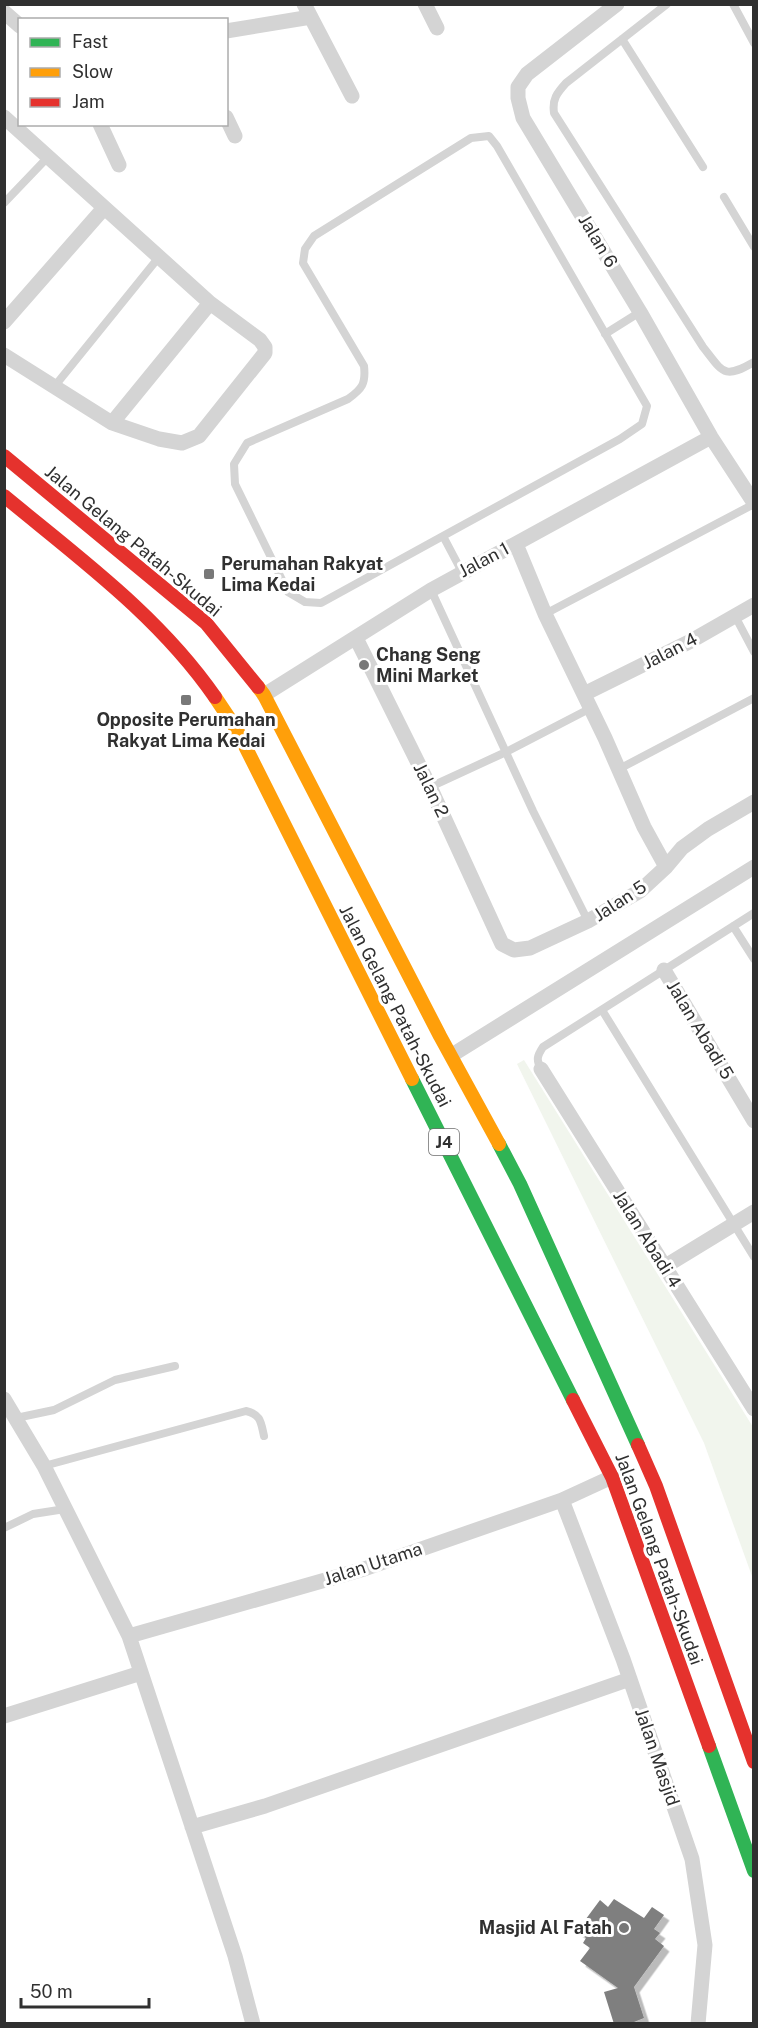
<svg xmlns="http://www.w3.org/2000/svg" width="758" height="2028" font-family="'Public Sans',sans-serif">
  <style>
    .green { fill: #f1f5ed }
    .building { fill: #7f7f7f; filter: url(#shadow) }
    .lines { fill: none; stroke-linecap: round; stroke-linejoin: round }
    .lane { stroke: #d4d4d4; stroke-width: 8 }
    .street { stroke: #d4d4d4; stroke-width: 15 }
    .fast { stroke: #30b455; stroke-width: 14 }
    .slow { stroke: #ff9f0a; stroke-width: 14 }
    .jam { stroke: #e5322d; stroke-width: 14 }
    .poi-dot { fill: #787878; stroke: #fff; stroke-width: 2 }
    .labels { text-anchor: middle; stroke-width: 6; stroke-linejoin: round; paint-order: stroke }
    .shield { fill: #fff; stroke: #6e6e6e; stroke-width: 1.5 }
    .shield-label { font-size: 16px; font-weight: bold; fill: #303030 }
    .street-label { font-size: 18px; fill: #303030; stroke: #fff }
    .poi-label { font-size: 18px; font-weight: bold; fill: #303030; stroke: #fff; text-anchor: start }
  </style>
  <defs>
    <filter id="shadow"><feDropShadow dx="5.5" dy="5.5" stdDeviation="0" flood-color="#0004"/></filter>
  </defs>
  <rect width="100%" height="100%" fill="#fff"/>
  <path class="green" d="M 524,1060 L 753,1427 L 753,1579 L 704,1443 L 517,1064 Z"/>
  <path class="building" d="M 614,1899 L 644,1918 L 652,1907 L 664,1915 L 654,1929 L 660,1933 L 655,1939 L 664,1946 L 634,1987 L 644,2018 L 629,2024 L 614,2024 L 604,1992 L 618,1988 L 580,1961 L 590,1948 L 583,1943 L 586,1938 L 577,1931 L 600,1900 L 608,1907 Z"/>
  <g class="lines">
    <path class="lane" d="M 667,4 L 566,83 C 557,93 552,99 554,113 L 703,347 C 723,372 723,380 754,362
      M 733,4 L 754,43
      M 622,39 L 703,167
      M 724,197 L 754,247
      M 4,203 L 48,157
      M 605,334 L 640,312
      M 54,387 L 159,257
      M 443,536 L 620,439 L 642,424 L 647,406 L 497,146 L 489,136 L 471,138 L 314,236 L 305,249 L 303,263 L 364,366 C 366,384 362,389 348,399 L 247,443 L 234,464 L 235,484 L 288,592 L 305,602 L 321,603 L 443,536 L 462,572
      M 431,590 L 533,811 L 588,921
      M 545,614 L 754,504
      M 735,616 L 754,652
      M 619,769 L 754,698
      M 430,787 L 506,752 L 591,708
      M 733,926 L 754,959
      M 602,1010 L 754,1257
      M 541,1069 C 536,1060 537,1056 543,1047 L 754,913
      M 16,1418 L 54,1410 L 115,1380 L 175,1366
      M 44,1466 L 246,1411 C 261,1414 261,1423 264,1436
      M 4,1528 L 33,1514 L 65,1509"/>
    <path class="street" d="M 304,4 L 352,96
      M 425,4 L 437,28
      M 617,4 L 527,74 L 518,87 L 518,98 L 523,118 L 640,312 L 711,437 L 754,503
      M 4,12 L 20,26
      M 226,31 L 311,17
      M 4,117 L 210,303 L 260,340 L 265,347 L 265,353 L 199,436 L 182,443 L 159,439 L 112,423 L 4,355
      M 226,117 L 235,136
      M 100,124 L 119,165
      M 4,322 L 104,208
      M 112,423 L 210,303
      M 516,544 L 545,614 L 605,738 L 644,827 L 666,867
      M 356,638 L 430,787 L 502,944 L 514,950 L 530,948 L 588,921 L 640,891 L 666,867 L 682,848 L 708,829 L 754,802
      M 584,694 L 691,641 L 754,605
      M 264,695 L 431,590 L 711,437
      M 664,970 L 754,1121
      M 452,1055 L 754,867
      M 541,1069 L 754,1409
      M 664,1267 L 754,1212
      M 4,1399 L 44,1466 L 129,1636 L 235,1956 L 253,2024
      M 562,1500 L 623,1659 L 692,1859 L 705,1945 L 698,2024
      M 129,1636 L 364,1569 L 562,1500 L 612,1477
      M 4,1716 L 141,1673
      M 192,1827 L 265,1806 L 630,1679"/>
    <path class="fast" d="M 412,1079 L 573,1400
      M 499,1144 L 520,1184 L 638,1445
      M 709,1746 L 754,1871"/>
    <path class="slow" d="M 258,687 L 264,695 L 440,1036 L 499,1144
      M 215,697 L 237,730 L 412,1079"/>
    <path class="jam" d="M 4,456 L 206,623 L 258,687
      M 4,496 C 79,558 159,616 215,697
      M 573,1400 L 612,1477 L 709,1746
      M 638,1445 L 656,1486 L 754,1762"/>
  </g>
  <g class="poi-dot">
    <rect x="203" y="568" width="12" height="12" rx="3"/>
    <circle cx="364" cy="665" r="6"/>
    <rect x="180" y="694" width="12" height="12" rx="3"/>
    <circle cx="624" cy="1928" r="6"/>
  </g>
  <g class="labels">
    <rect class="shield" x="429" y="1129" width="30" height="26" rx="4.5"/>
    <g class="shield-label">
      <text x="444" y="1148">J4</text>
    </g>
    <g class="street-label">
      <text transform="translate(598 241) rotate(59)" y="6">Jalan 6</text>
      <text transform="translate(133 541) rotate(40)" y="6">Jalan Gelang Patah-Skudai</text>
      <text transform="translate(484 560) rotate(-28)" y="6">Jalan 1</text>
      <text transform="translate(670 651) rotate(-27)" y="6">Jalan 4</text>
      <text transform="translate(431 790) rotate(64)" y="6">Jalan 2</text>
      <text transform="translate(620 901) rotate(-33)" y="6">Jalan 5</text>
      <text transform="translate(395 1006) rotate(63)" y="6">Jalan Gelang Patah-Skudai</text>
      <text transform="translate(700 1030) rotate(59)" y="6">Jalan Abadi 5</text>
      <text transform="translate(647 1239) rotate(58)" y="6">Jalan Abadi 4</text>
      <text transform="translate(659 1559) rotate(70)" y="6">Jalan Gelang Patah-Skudai</text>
      <text transform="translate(373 1564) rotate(-18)" y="6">Jalan Utama</text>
      <text transform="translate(657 1757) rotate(71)" y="6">Jalan Masjid</text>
    </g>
    <g class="poi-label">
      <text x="221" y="570">Perumahan Rakyat<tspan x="221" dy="21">Lima Kedai</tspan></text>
      <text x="376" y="661">Chang Seng<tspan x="376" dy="21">Mini Market</tspan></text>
      <text x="186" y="726" text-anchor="middle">Opposite Perumahan<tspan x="186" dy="21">Rakyat Lima Kedai</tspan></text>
      <text x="612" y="1934" text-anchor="end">Masjid Al Fatah</text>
    </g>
  </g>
  <rect width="758" height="2028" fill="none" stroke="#303030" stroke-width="12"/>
  <rect x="18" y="18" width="210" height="108" fill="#ffffff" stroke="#acacac" stroke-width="1.5"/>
  <rect x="30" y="38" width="30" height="9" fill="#30b455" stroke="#acacac" stroke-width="1.5"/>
  <text x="72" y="48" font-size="18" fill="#303030">Fast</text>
  <rect x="30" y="68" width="30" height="9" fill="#ff9f0a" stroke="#acacac" stroke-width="1.5"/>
  <text x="72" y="78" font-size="18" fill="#303030">Slow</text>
  <rect x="30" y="98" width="30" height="9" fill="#e5322d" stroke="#acacac" stroke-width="1.5"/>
  <text x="72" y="108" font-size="18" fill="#303030">Jam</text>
  <path d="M21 1998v9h128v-9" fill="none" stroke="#303030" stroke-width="3"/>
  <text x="30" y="1998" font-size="18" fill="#303030" stroke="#ffffff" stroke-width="4.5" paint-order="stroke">50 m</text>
</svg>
